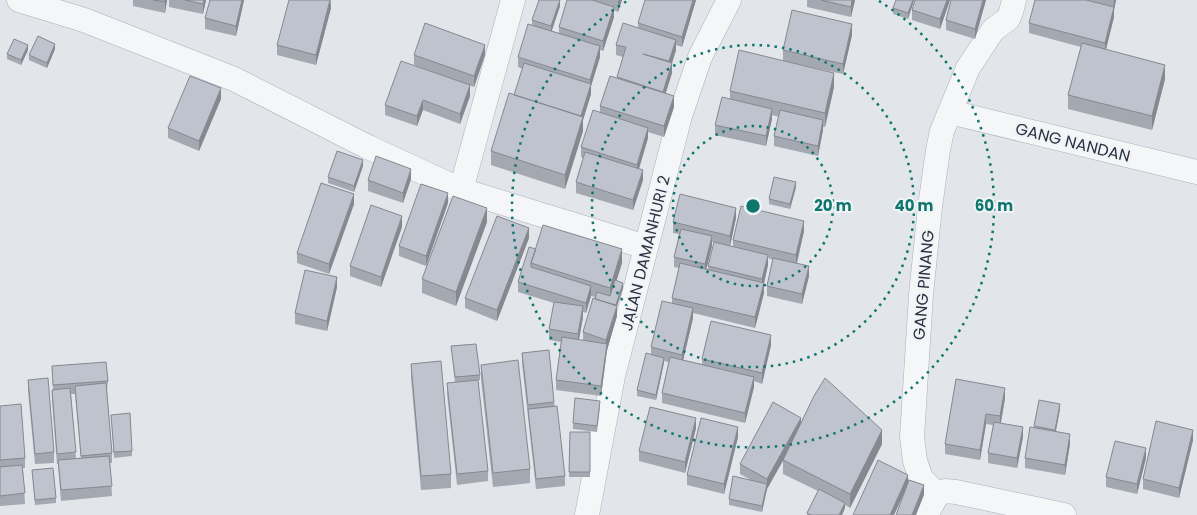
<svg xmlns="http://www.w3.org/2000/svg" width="1197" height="515" font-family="Poppins,sans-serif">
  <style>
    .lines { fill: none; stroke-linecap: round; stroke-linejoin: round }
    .minor-casing { stroke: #abafb8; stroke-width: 25 }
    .minor { stroke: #f4f6f8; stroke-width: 24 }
    .wall { fill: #a4a8b0; fill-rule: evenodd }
    .shaded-wall { fill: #868890 }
    .building { fill: #bfc3cd; stroke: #868890 }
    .ring { fill: none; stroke: #0f766e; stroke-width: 2.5; stroke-dasharray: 2.5 5 }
    .labels { text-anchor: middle; stroke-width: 4; stroke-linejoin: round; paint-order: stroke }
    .street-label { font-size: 16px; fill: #2a3142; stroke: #f1f4f7 }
    .centre { fill: #0f766e; stroke: #f1f4f7; stroke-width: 2.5 }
    .ring-label { font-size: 15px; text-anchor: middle; font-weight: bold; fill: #0f766e; stroke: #f1f4f7; stroke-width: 4; stroke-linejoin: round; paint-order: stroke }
  </style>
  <rect width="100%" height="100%" fill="#e2e5ea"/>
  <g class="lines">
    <defs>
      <path id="minor" d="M 19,0 L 84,20 L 234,79 L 368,147 L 461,190 L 646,247
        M 950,112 L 1197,172
        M 461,190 L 513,0
        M 937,495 L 921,478 L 915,461 L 912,437 L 921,295 L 930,207 L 938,150 L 942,131 L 968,68 L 993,30 L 1008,19 L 1011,12 L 1014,0
        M 587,515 L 613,376 L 680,116 L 700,57 L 729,0
        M 926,515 L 937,495 L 945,491 L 956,492 L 1064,515"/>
    </defs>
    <use href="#minor" class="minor-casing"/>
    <use href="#minor" class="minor"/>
  </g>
  <path class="wall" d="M 133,0 L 167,0 L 165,13 L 133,6 Z
    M 169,0 L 206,0 L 203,14 L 169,7 Z
    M 210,0 L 244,0 L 236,36 L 205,29 L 205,18 Z
    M 331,0 L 331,8 L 316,65 L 277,55 L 277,45 Z
    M 567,0 L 622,0 L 618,12 L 614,10 L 614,17 L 603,51 L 600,50 L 600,57 L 591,86 L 591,94 L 583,120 L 583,131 L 565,189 L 491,165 L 491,151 L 514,95 L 523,69 L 518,67 L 518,57 L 532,25 L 532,20 L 560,6 L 552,31 L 559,33 L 559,27 Z
    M 696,0 L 682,47 L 676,45 L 676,50 L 672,63 L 672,73 L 665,94 L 674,107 L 664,137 L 648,132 L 648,138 L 639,169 L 643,180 L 633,210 L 576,193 L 576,182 L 583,158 L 581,157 L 581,147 L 600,112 L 600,106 L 617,78 L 623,57 L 616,55 L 616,45 L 638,27 L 638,23 Z
    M 807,0 L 855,0 L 851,17 L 807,7 Z
    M 914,0 L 908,19 L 893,14 L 893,8 Z
    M 915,0 L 950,0 L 940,29 L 912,20 L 912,10 Z
    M 986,0 L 975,39 L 946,30 L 946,20 Z
    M 1035,0 L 1116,0 L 1114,10 L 1114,17 L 1106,49 L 1165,79 L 1152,130 L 1068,109 L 1068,95 L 1081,47 L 1029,33 L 1029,23 Z
    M 852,35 L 843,74 L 783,61 L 783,50 Z
    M 55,49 L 47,68 L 29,60 L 29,55 Z
    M 28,50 L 21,65 L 7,59 L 7,54 Z
    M 414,55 L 485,55 L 474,87 L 414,65 Z
    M 834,87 L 825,127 L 823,127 L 823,130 L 818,156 L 774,146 L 774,136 L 779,117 L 772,115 L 772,119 L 766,146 L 715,135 L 715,125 L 730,99 L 730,91 Z
    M 470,96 L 460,124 L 423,110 L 417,126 L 385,115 L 385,105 Z
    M 221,99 L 199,151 L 168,138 L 168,128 Z
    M 363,166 L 354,192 L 328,183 L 328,177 Z
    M 411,179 L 403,203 L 368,191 L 368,180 Z
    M 796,187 L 790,209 L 769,204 L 769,199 Z
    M 448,203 L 426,266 L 399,256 L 399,246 Z
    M 354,204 L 329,274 L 297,263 L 297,253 Z
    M 736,218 L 730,246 L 733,247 L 733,240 L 804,231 L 797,264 L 809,276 L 802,304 L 767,296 L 767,286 L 773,260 L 768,258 L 768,265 L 764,283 L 764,293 L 755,328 L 693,313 L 693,318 L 683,360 L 702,364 L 702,359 L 771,345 L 762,384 L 754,381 L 754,387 L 745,423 L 662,403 L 662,393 L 669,362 L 664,361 L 656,400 L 637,396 L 637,390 L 651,355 L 651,347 L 672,303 L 672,298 L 679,268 L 674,267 L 674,257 L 679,234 L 673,233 L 673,222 ZM 712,242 L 714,242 L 708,266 L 708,270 L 706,269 L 712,246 Z
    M 487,222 L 456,306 L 422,293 L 422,279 Z
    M 402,227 L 381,287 L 350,276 L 350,266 Z
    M 529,238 L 497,321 L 465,308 L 465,298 Z
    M 536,249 L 622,263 L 616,281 L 623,288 L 617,306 L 617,316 L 607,350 L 601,396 L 556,390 L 556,380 L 561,342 L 549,340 L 549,329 L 554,303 L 518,292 L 518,282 ZM 591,296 L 595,297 L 583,332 L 583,340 L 579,340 L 583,317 L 583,312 L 586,313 Z
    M 337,287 L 327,331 L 295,324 L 295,313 Z
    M 451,346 L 480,375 L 480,380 L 478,380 L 488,471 L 488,481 L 457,485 L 447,394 L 447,383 L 455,383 Z
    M 522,353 L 554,402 L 565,476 L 565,486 L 536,489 L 522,363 Z
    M 411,364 L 451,474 L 451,488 L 421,490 L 411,378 Z
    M 481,365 L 530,469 L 530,483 L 493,487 L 481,379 Z
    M 52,366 L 108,381 L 107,391 L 112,453 L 112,463 L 110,463 L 112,496 L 61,501 L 58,464 L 57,464 L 52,400 L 52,390 L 53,390 ZM 71,394 L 75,394 L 81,459 L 76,459 Z
    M 28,380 L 54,452 L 54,463 L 35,464 L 28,391 Z
    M 1005,398 L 1001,423 L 1023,437 L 1017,468 L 988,463 L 988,453 L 993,425 L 986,424 L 980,460 L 945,454 L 945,444 Z
    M 0,406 L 25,458 L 25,468 L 23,468 L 25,504 L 0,506 Z
    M 600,407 L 597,432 L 573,429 L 573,423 Z
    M 1060,409 L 1056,431 L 1070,444 L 1065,475 L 1025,468 L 1025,458 L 1034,426 Z
    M 111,415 L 132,451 L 132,456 L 114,458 Z
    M 801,423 L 882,444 L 850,508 L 845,505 L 845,508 L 842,515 L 807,515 L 807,513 L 818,491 L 783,474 L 783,461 L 767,489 L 762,512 L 729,505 L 729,499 L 751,480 L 740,474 L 740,464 Z
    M 696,428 L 685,473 L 639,461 L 639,451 Z
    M 570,432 L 590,432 L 590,477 L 569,477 Z
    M 738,437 L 724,494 L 687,485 L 687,475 Z
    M 1193,440 L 1179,498 L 1143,489 L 1143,479 Z
    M 1146,458 L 1137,494 L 1106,487 L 1106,477 Z
    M 32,470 L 56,498 L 56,503 L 35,505 Z"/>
  <path class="shaded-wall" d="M 165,0 L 167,0 L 165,13 Z
    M 204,0 L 206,0 L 203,14 L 203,4 Z
    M 242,0 L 244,0 L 236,36 L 236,26 Z
    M 330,0 L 331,8 L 316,65 L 316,55 Z
    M 560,0 L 560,6 L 551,32 L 551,26 Z
    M 619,0 L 622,0 L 618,12 L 618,2 Z
    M 693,0 L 696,0 L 682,47 L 682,37 Z
    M 852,0 L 855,0 L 851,17 L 851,7 Z
    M 913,0 L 914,0 L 908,19 L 908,13 Z
    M 947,0 L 950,0 L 940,29 L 940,19 Z
    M 983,0 L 986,0 L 975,39 L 975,29 Z
    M 1114,0 L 1116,0 L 1114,10 L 1114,17 L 1105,53 L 1105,43 L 1113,8 Z
    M 614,7 L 614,17 L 603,51 L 603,41 Z
    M 852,24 L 852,35 L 843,74 L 843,64 Z
    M 676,40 L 676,50 L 672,63 L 672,73 L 663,102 L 663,92 L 669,71 L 669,61 Z
    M 55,44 L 55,49 L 47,68 L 47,63 Z
    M 28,45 L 28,50 L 21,65 L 21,60 Z
    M 485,45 L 485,55 L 474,87 L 474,76 Z
    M 600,46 L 600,57 L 591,86 L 591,94 L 583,120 L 583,131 L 565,189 L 565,175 L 581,116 L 590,88 L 590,80 Z
    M 1165,65 L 1165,79 L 1152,130 L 1152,116 Z
    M 834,73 L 834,87 L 825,127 L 825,113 Z
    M 470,85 L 470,96 L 460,124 L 460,114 Z
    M 221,88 L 221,99 L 199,151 L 199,141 Z
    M 674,96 L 674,107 L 664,137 L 664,126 Z
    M 423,100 L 423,110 L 417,126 L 417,116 Z
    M 772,109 L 772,119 L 766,146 L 766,136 Z
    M 823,120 L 823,130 L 818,156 L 818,146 Z
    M 648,128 L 648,138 L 637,175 L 637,165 Z
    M 363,160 L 363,166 L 354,192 L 354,186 Z
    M 411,169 L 411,179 L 403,203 L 403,193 Z
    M 643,170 L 643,180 L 633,210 L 633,200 Z
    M 796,182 L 796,187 L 790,209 L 790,204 Z
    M 448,193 L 448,203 L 426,266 L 426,256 Z
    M 354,194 L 354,204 L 329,274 L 329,264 Z
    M 487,208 L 487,222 L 456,306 L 456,292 Z
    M 736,208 L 736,218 L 730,246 L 730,236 Z
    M 402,216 L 402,227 L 381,287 L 381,277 Z
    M 804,221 L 804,231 L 796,265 L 796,255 Z
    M 529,228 L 529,238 L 497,321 L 497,310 Z
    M 712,236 L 712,246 L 705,275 L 705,264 Z
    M 622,249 L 622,263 L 610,302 L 610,288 Z
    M 768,255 L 768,265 L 764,283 L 764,293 L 755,328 L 755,317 L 762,289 L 762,279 Z
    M 809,266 L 809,276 L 802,304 L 802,294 Z
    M 337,277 L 337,287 L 327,331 L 327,321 Z
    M 623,283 L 623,288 L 617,306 L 617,316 L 607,350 L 601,396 L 601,386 L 606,340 L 615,306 Z
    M 591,286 L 591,296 L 586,313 L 586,303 Z
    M 583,306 L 583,317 L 578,344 L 578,334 Z
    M 693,308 L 693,318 L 682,365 L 682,355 Z
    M 771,335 L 771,345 L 762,384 L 762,373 Z
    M 664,358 L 664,363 L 656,400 L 656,395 Z
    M 754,377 L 754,387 L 745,423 L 745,413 Z
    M 1005,388 L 1005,398 L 1000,427 L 1000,416 Z
    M 1060,404 L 1060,409 L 1055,435 L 1055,430 Z
    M 986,414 L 986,424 L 980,460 L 980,450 Z
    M 696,418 L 696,428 L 685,473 L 685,462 Z
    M 801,418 L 801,428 L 767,489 L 762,512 L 762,506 L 767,484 L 767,479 Z
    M 738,427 L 738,437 L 724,494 L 724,484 Z
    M 1023,427 L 1023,437 L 1017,468 L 1017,458 Z
    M 882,430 L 882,444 L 850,508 L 850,494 Z
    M 1193,430 L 1193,440 L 1179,498 L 1179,488 Z
    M 1070,434 L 1070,444 L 1065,475 L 1065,465 Z
    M 1146,448 L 1146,458 L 1137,494 L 1137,484 Z
    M 908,475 L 908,485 L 894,515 L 890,515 Z
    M 924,485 L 924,495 L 916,515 L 912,515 Z
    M 845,503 L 845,508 L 842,515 L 839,515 Z"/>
  <path class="building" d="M 153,0 L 165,0 L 165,2 Z
    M 185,0 L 204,0 L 203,4 Z
    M 210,0 L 242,0 L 236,26 L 205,18 Z
    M 289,0 L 330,0 L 316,55 L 277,45 Z
    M 539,0 L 560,0 L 551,26 L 532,20 Z
    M 567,0 L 592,0 L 614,7 L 603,41 L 559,27 Z
    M 645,0 L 693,0 L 682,37 L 638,23 Z
    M 821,0 L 852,0 L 851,7 Z
    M 896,0 L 913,0 L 908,13 L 893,8 Z
    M 915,0 L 947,0 L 940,19 L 912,10 Z
    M 951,0 L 983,0 L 975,29 L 946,20 Z
    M 1035,0 L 1086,0 L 1114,7 L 1105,43 L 1029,23 Z
    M 792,10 L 852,24 L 843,64 L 783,50 Z
    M 425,23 L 485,45 L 474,76 L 414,55 Z
    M 623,23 L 676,40 L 669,61 L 643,54 L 672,63 L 663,92 L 617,77 L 626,47 L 616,45 Z
    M 528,24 L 600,46 L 590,80 L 518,57 Z
    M 38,36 L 55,44 L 47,63 L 29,55 Z
    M 14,39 L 28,45 L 21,60 L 7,54 Z
    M 1082,43 L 1165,65 L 1152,116 L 1068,95 Z
    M 739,50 L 834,73 L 825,113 L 730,91 Z
    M 401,61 L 470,85 L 460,114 L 423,100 L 417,116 L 385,105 Z
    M 524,63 L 591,84 L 581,116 L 514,95 Z
    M 190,76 L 221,88 L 199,141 L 168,128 Z
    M 610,76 L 674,96 L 664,126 L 600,106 Z
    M 509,93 L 583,117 L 565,175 L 491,151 Z
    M 722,97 L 772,109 L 766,136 L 715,125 Z
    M 593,110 L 648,128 L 637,165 L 581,147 Z
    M 780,110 L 823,120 L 818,146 L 774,136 Z
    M 337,151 L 363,160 L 354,186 L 328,177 Z
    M 585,152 L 643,170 L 633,200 L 576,182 Z
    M 376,156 L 411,169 L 403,193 L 368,180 Z
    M 774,177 L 796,182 L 790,204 L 769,199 Z
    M 321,183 L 354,194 L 329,264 L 297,253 Z
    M 421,184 L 448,193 L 426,256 L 399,246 Z
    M 680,194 L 736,208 L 730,236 L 673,222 Z
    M 453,196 L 487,208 L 456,292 L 422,279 Z
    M 371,205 L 402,216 L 381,277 L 350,266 Z
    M 741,206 L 804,221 L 796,255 L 733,240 Z
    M 497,216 L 529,228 L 497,310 L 465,298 Z
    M 543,225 L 622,249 L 610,288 L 531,263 Z
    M 681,229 L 712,236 L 705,264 L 674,257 Z
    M 714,242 L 768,255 L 762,279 L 708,266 Z
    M 529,247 L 536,249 L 531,263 L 531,267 L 591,286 L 586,303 L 518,282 Z
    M 773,258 L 809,266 L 802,294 L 767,286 Z
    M 680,263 L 764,283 L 755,317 L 672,298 Z
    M 305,270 L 337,277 L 327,321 L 295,313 Z
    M 615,280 L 623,283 L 616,305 L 595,299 L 597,292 L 610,296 Z
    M 593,298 L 617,306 L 606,340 L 583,332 Z
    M 662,301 L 693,308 L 682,355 L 651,347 Z
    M 554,302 L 583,306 L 578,334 L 549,329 Z
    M 711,321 L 771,335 L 762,373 L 702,359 Z
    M 562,337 L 607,344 L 601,386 L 556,380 Z
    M 476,344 L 480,375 L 455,377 L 451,346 Z
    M 549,350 L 554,402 L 528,405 L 522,353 Z
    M 646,353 L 664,358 L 656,395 L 637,390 Z
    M 670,357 L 754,377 L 745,413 L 662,393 Z
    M 518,360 L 530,469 L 493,473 L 481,365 Z
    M 441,361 L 451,474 L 421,476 L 411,364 Z
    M 106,362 L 108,381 L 53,385 L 52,366 Z
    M 48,378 L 54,452 L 35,454 L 28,380 Z
    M 825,378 L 882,430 L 850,494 L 783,460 L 814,396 Z
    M 956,379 L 1005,388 L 1000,416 L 986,414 L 980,450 L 945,444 Z
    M 478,380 L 488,471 L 457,474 L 447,383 Z
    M 106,383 L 112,453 L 81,456 L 75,386 Z
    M 70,388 L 76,452 L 57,454 L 52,390 Z
    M 575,398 L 600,401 L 597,426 L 573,423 Z
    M 1039,400 L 1060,404 L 1055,430 L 1034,426 Z
    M 773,402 L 801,418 L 767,479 L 740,464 Z
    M 21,404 L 25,458 L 0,460 L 0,406 Z
    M 557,406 L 565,476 L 536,479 L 528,409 Z
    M 650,407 L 696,418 L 685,462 L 639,451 Z
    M 130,413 L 132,451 L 114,452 L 111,415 Z
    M 701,418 L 738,427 L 724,484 L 687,475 Z
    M 1156,421 L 1193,430 L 1179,488 L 1143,479 Z
    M 994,422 L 1023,427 L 1017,458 L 988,453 Z
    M 1030,427 L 1070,434 L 1065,465 L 1025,458 Z
    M 570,432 L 590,432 L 590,472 L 569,472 Z
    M 1115,441 L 1146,448 L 1137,484 L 1106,477 Z
    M 109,456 L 112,486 L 61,490 L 58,460 Z
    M 878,460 L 908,475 L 890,515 L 853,515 Z
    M 22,465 L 25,493 L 0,496 L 0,467 Z
    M 53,468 L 56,498 L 35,500 L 32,470 Z
    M 733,476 L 767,484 L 762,506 L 729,499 Z
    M 909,480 L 924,485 L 912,515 L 896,515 Z
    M 819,489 L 845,503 L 839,515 L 811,515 L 807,513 Z"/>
  <g class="ring">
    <circle cx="753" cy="206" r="80"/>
    <circle cx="753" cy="206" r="161"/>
    <path d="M879 1A241 241 0 1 1 627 1"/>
  </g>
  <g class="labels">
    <g class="street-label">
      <text transform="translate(1073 142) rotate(14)" y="6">GANG NANDAN</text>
      <text transform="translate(645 253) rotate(-76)" y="6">JALAN DAMANHURI 2</text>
      <text transform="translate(923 285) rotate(-85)" y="6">GANG PINANG</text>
    </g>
  </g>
  <circle cx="753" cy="206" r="8" class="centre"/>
  <g class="ring-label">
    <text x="833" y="211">20 m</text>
    <text x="914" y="211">40 m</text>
    <text x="994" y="211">60 m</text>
  </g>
</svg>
